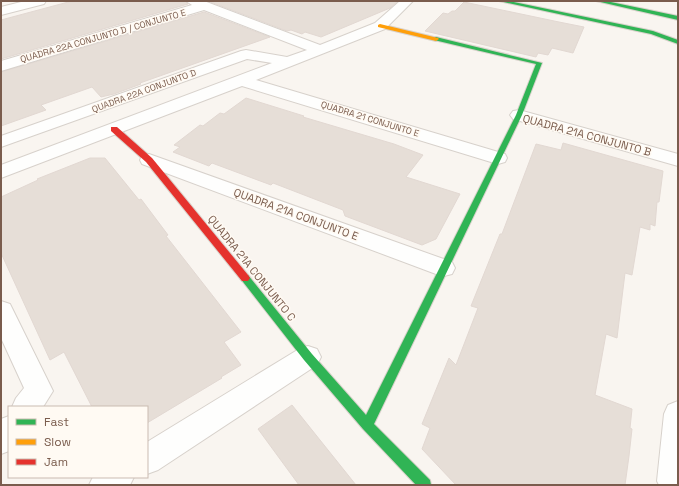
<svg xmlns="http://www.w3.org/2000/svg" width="679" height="486" font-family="'Space Grotesk',sans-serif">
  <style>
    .building { fill: #e6ded7; stroke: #e2d8d2 }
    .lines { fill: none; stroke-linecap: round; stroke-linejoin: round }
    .street-casing { stroke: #d7d1cb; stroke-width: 2 }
    .fast-casing { stroke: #d9d2cb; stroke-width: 2 }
    .slow-casing { stroke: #d9d2cb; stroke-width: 2 }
    .jam-casing { stroke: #d9d2cb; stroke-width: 2 }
    .street { fill: #fefefd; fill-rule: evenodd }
    .fast { fill: #30b455; fill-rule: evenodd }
    .slow { fill: #ff9f0a; fill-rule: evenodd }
    .jam { fill: #e5322d; fill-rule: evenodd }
    .labels { text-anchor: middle; stroke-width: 3; stroke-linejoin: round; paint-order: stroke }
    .far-street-label { font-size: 9px; fill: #7a5c4d; stroke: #fffaf3 }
    .street-label { font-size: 11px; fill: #7a5c4d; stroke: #fffaf3 }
  </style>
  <rect width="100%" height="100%" fill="#f9f5f0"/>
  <path class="building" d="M 72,1 L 185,1 L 188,4 L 1,59 L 1,20 Z
    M 208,1 L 398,1 L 390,8 L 321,37 L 305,32 L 302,34 L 291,30 L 287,31 Z
    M 464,2 L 559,22 L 584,27 L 573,53 L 552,48 L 548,55 L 538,53 L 536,57 L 425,31 L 443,13 L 448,14 L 452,11 L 455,11 Z
    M 204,12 L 270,37 L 140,83 L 141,84 L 114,94 L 101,97 L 92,87 L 41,105 L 46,110 L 1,126 L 1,72 Z
    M 246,98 L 304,116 L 303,117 L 394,144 L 423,155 L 406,177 L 460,194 L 436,239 L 422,245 L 345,216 L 343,210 L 273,183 L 271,185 L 212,163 L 209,166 L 173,152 L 180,147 L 174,145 L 200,125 L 203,126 L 220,113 L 224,114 Z
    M 563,143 L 663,171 L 659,202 L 657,202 L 655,226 L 650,224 L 650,230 L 640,227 L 632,275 L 625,273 L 617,338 L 606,334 L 595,395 L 632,409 L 630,428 L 632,429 L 629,456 L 625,485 L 456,485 L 422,449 L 430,428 L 422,424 L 449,358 L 456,365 L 478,308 L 471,306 L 500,234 L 502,234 L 536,144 L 561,150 Z
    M 90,158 L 105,158 L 139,200 L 141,199 L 168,235 L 166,236 L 241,332 L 224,342 L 241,365 L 221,377 L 222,378 L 147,423 L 147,407 L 92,407 L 64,352 L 50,360 L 1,253 L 1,197 L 38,180 L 37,179 Z
    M 292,405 L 356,485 L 299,485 L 258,429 Z"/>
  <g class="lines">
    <defs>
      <path id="street" d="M 25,1 L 46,1 L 44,4 L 1,15 L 1,7 Z
        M 186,1 L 204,1 L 320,45 L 375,23 L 400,1 L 413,1 L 385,29 L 256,80 L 505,154 L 507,158 L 505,162 L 498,164 L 491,162 L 242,86 L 1,178 L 1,165 L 272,63 L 247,59 L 1,147 L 1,136 L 241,51 L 246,50 L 287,57 L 307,50 L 204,10 L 1,71 L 1,61 L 192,5 Z
        M 519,110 L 678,154 L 678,166 L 513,119 L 510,115 L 513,111 Z
        M 149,154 L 452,262 L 455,268 L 452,274 L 444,276 L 436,274 L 142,164 L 140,160 L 142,156 Z
        M 1,301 L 10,304 L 53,391 L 43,407 L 12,407 L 16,398 L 24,388 L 1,338 Z
        M 308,346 L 317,349 L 321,357 L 317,365 L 158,470 L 147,474 L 147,442 L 299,349 Z
        M 678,401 L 678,485 L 659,485 L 657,481 L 664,414 L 668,405 Z
        M 9,416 L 9,451 L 1,454 L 1,419 Z
        M 93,477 L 134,477 L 130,485 L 89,485 Z"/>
      <path id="fast" d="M 499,1 L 509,1 L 653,31 L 678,40 L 678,44 L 651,34 Z
        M 596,1 L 606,1 L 678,16 L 678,20 Z
        M 436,37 L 542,63 L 522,115 L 374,424 L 430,480 L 431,485 L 416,485 L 363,429 L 304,360 L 240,278 L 242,275 L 248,275 L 312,354 L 366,415 L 516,115 L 536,64 L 434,40 L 434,38 Z"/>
      <path id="slow" d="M 380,24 L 438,38 L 439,39 L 436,41 L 378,27 L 378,25 Z"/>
      <path id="jam" d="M 111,127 L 117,127 L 152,158 L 248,275 L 250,278 L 248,281 L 242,281 L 146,162 L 111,131 Z"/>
    </defs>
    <use href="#street" class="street-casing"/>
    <use href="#fast" class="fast-casing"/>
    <use href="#slow" class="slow-casing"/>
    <use href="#jam" class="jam-casing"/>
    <use href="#street" class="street"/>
    <use href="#fast" class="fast"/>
    <use href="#slow" class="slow"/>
    <use href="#jam" class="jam"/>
  </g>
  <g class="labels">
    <g class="far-street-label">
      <text transform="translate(103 36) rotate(-16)" y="3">QUADRA 22A CONJUNTO D / CONJUNTO E</text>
      <text transform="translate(144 91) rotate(-20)" y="3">QUADRA 22A CONJUNTO D</text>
      <text transform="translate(370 119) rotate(17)" y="3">QUADRA 21 CONJUNTO E</text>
    </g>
    <g class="street-label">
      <text transform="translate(587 135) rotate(15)" y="4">QUADRA 21A CONJUNTO B</text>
      <text transform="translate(296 214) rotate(20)" y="4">QUADRA 21A CONJUNTO E</text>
      <text transform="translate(252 268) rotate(51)" y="4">QUADRA 21A CONJUNTO C</text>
    </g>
  </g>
  <rect width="679" height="486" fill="none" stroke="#7a5c4d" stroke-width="4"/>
  <rect x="8" y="406" width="140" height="72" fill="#fffaf3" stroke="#cabbb1"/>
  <rect x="16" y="419" width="20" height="6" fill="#30b455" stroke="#cabbb1"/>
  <text x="44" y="426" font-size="12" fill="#7a5c4d">Fast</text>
  <rect x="16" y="439" width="20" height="6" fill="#ff9f0a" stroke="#cabbb1"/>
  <text x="44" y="446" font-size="12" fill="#7a5c4d">Slow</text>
  <rect x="16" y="459" width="20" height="6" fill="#e5322d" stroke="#cabbb1"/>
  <text x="44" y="466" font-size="12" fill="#7a5c4d">Jam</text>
</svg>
